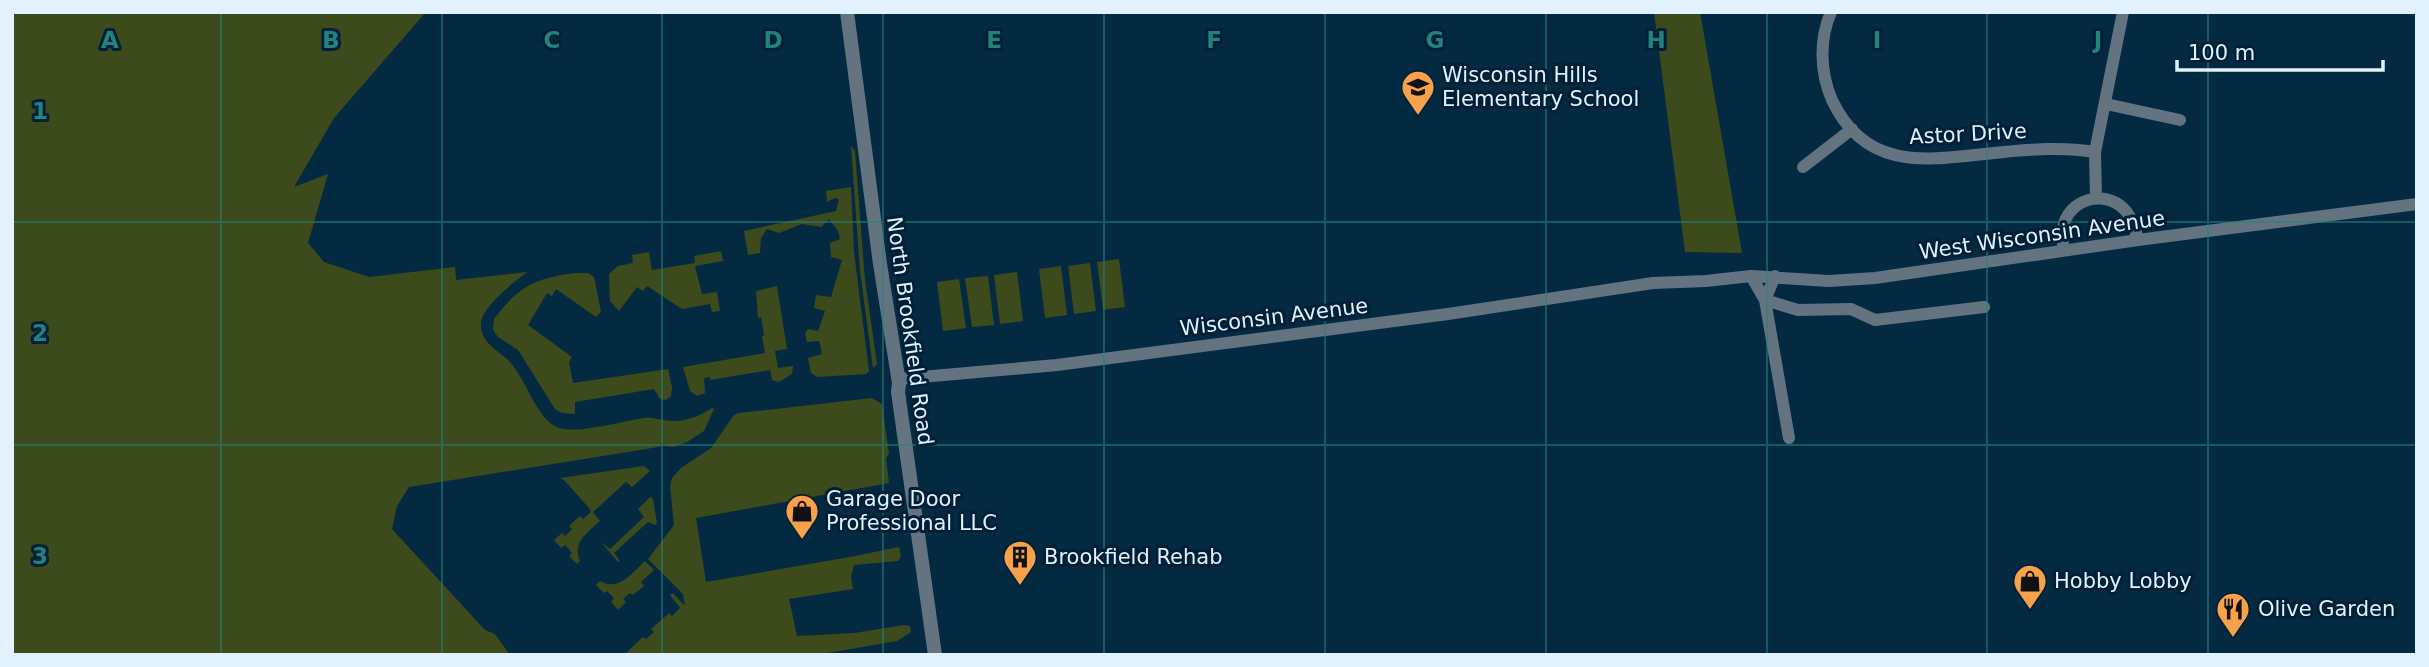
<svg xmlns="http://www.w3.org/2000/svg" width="2429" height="667" font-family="'DejaVu Sans',sans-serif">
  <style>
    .green { fill: #3d4a1b }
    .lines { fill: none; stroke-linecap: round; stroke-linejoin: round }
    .minor { stroke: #63737f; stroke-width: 12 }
    .tertiary { stroke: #63737f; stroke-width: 14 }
    .grid { fill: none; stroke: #24827c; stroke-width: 2; stroke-opacity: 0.55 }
    .labels { text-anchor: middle; stroke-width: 6; stroke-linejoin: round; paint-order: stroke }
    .poi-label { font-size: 21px; fill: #e1f1fd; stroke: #002037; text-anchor: start }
    .street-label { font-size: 21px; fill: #e1f1fd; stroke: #002037 }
    .grid-label { font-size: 23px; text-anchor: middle; font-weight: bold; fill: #24827c; stroke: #002037; stroke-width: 6; stroke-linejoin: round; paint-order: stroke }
  </style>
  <rect width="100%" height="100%" fill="#042a42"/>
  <path class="green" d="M 12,12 L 426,12 L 334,118 L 294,187 L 328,174 L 308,243 L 324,262 L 369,277 L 455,267 L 456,280 L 527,272 C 514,282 482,307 481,323 C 480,342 496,349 508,360 C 526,377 536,420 559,428 C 579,434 623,421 644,418 C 655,417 666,422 677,421 C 689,420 702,415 712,408 L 714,409 L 704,431 L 687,442 L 674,447 L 664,446 L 640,450 L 409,487 L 397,506 L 392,529 L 485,630 L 495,634 L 510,655 L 12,655 Z
    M 1654,12 L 1700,12 L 1742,253 L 1685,252 Z
    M 851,146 L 855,151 L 865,280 L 877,364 L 873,368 L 860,271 Z
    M 851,187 L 854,252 L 869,371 L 866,374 L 817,377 L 811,373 L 808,358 L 822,354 L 819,341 L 807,342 L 805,333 L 808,329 L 818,331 L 825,311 L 814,308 L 816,295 L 831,297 L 842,260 L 831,257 L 830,243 L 840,239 L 838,231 L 829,219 L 821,227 L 802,224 L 779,233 L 767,229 L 761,238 L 760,253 L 748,255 L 744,231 L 836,211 L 839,199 L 835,198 L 827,202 L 826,191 Z
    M 721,251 L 723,261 L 695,266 L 702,294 L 717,292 L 720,311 L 712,312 L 710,304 L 682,309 L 647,286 L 643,291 L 637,287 L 619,311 L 610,301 L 609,274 L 618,266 L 633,263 L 632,255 L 649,252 L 652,270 L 695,263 L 694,256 Z
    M 1119,259 L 1125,307 L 1103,310 L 1097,262 Z
    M 1090,263 L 1096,311 L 1074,314 L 1068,266 Z
    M 1061,266 L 1067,315 L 1045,318 L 1039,269 Z
    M 1017,272 L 1023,321 L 1000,324 L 994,275 Z
    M 574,273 L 588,273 L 594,277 L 601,312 L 596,317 L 556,289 L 552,296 L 547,293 L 528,325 L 572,357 L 569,362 L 573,383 L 668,369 L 672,388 L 671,396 L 666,400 L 660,399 L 654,389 L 575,402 L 575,414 L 562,413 L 555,409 L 518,350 L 498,337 L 493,330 L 494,319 C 519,286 534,279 574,273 Z
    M 988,276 L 994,325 L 972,327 L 965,278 Z
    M 959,279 L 966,328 L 943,331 L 937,282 Z
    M 777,286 L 787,349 L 775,351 L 778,368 L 793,366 L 792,374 L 779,382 L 772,380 L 770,370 L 710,380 L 710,377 L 704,378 L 705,393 L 697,396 L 690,391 L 683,367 L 765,353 L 762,336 L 764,335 L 761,317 L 758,318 L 756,291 Z
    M 872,398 L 882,404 L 889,454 L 886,458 L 889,483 L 696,518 L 706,582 L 850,557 L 899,547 L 901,557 L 898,561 L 854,565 L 851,577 L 853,589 L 789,599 L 797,636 L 854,633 L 904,625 L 910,626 L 911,632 L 897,641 L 816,655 L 624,655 L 643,637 L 646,639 L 654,632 L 651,629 L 669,613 L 672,616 L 680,608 L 670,595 L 673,593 L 685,606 L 683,594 L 648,559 L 674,525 L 670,486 L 672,478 L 681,468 L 711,448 L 734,415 L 739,413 Z
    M 644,466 L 650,471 L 632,487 L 626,482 L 593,512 L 600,521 C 587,533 572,542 580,561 L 577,564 L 569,556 L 572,553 L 565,545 L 561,548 L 554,540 L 562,533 L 565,536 L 572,529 L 569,526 L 580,516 L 583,519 L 591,512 L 589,508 L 565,481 L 560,478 Z
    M 650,497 L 653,499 L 657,523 L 655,525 L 648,522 L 614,553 L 620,561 L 618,562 L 601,542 L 610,549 L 644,517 L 638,509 Z
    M 645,561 L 654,570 L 641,582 L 644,586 L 633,595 L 630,593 L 623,599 L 626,602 L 618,610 L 611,602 L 614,598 L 607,591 L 604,593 L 596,585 L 600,581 C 618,592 632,573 645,561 Z"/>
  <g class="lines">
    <path class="minor" d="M 1831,12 C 1819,40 1820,72 1832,100 C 1868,177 1937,158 2004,152 C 2035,149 2064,147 2095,152
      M 2106,104 L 2180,120
      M 1803,167 L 1852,129
      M 2096,198 L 2095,152 L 2123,12
      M 2063,251 C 2063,244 2062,235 2063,228 C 2068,199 2104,189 2124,209 C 2132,217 2135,229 2138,240
      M 1751,276 L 1765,300 L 1775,276
      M 898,379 L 1057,365 L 1448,314 L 1653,283 L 1706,281 L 1751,276 L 1829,281 L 1875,278 L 2138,240 L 2417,204
      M 1789,438 L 1765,300 L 1798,310 L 1851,309 L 1875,320 L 1984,307"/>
    <path class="tertiary" d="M 847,12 L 880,264 L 899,383 L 898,392 L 935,655"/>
  </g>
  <path class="grid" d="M 221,12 L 221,655M 442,12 L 442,655M 662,12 L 662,655M 883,12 L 883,655M 1104,12 L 1104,655M 1325,12 L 1325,655M 1546,12 L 1546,655M 1767,12 L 1767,655M 1987,12 L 1987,655M 2208,12 L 2208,655M 12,222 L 2417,222M 12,445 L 2417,445"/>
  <defs>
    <symbol id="school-pin" viewBox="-11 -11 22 30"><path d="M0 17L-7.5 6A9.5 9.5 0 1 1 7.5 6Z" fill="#f8a14b" stroke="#002037"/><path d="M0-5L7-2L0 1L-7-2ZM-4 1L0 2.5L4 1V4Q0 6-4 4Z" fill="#111"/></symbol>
    <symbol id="shop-pin" viewBox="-11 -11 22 30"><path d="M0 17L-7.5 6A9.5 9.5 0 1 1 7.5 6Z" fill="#f8a14b" stroke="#002037"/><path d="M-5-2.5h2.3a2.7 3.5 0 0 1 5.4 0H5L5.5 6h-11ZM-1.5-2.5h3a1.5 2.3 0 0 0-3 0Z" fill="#111"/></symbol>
    <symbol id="building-pin" viewBox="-11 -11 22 30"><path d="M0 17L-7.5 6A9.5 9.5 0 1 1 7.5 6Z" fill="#f8a14b" stroke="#002037"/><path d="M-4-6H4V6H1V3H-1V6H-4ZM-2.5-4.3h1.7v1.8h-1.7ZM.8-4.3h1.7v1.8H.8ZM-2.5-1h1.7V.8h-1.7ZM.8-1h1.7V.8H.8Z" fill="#111"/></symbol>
    <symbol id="restaurant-pin" viewBox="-11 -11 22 30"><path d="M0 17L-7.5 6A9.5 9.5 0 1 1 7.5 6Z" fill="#f8a14b" stroke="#002037"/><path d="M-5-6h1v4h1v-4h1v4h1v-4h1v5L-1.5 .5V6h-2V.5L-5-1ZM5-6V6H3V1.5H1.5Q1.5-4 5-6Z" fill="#111"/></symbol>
  </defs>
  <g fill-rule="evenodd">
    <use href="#school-pin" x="1399" y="68" width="38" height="52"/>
    <use href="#shop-pin" x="783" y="492" width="38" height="52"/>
    <use href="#building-pin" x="1001" y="538" width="38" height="52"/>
    <use href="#shop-pin" x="2011" y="562" width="38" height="52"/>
    <use href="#restaurant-pin" x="2214" y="590" width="38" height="52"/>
  </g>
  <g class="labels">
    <g class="poi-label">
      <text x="1442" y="82">Wisconsin Hills<tspan x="1442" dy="24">Elementary School</tspan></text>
      <text x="826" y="506">Garage Door<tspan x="826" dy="24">Professional LLC</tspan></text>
      <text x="1044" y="564">Brookfield Rehab</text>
      <text x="2054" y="588">Hobby Lobby</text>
      <text x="2258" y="616">Olive Garden</text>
    </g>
    <g class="street-label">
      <text transform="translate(1968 134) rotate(-3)" y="7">Astor Drive</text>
      <text transform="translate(2042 235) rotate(-8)" y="7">West Wisconsin Avenue</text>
      <text transform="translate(1274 317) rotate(-7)" y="7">Wisconsin Avenue</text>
      <text transform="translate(910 331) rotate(82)" y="7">North Brookfield Road</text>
    </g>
  </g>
  <g class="grid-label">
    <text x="110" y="48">A</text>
    <text x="331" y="48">B</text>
    <text x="552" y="48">C</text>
    <text x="773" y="48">D</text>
    <text x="994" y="48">E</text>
    <text x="1214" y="48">F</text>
    <text x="1435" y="48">G</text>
    <text x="1656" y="48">H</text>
    <text x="1877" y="48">I</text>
    <text x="2098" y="48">J</text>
    <text x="40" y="119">1</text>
    <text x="40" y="341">2</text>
    <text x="40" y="564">3</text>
  </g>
  <rect width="2429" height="667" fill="none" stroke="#e1f1fd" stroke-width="28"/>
  <path d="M2177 60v10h206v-10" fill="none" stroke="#e1f1fd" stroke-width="3.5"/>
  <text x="2188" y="60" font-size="21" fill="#e1f1fd" stroke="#002037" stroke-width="5" paint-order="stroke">100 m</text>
</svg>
